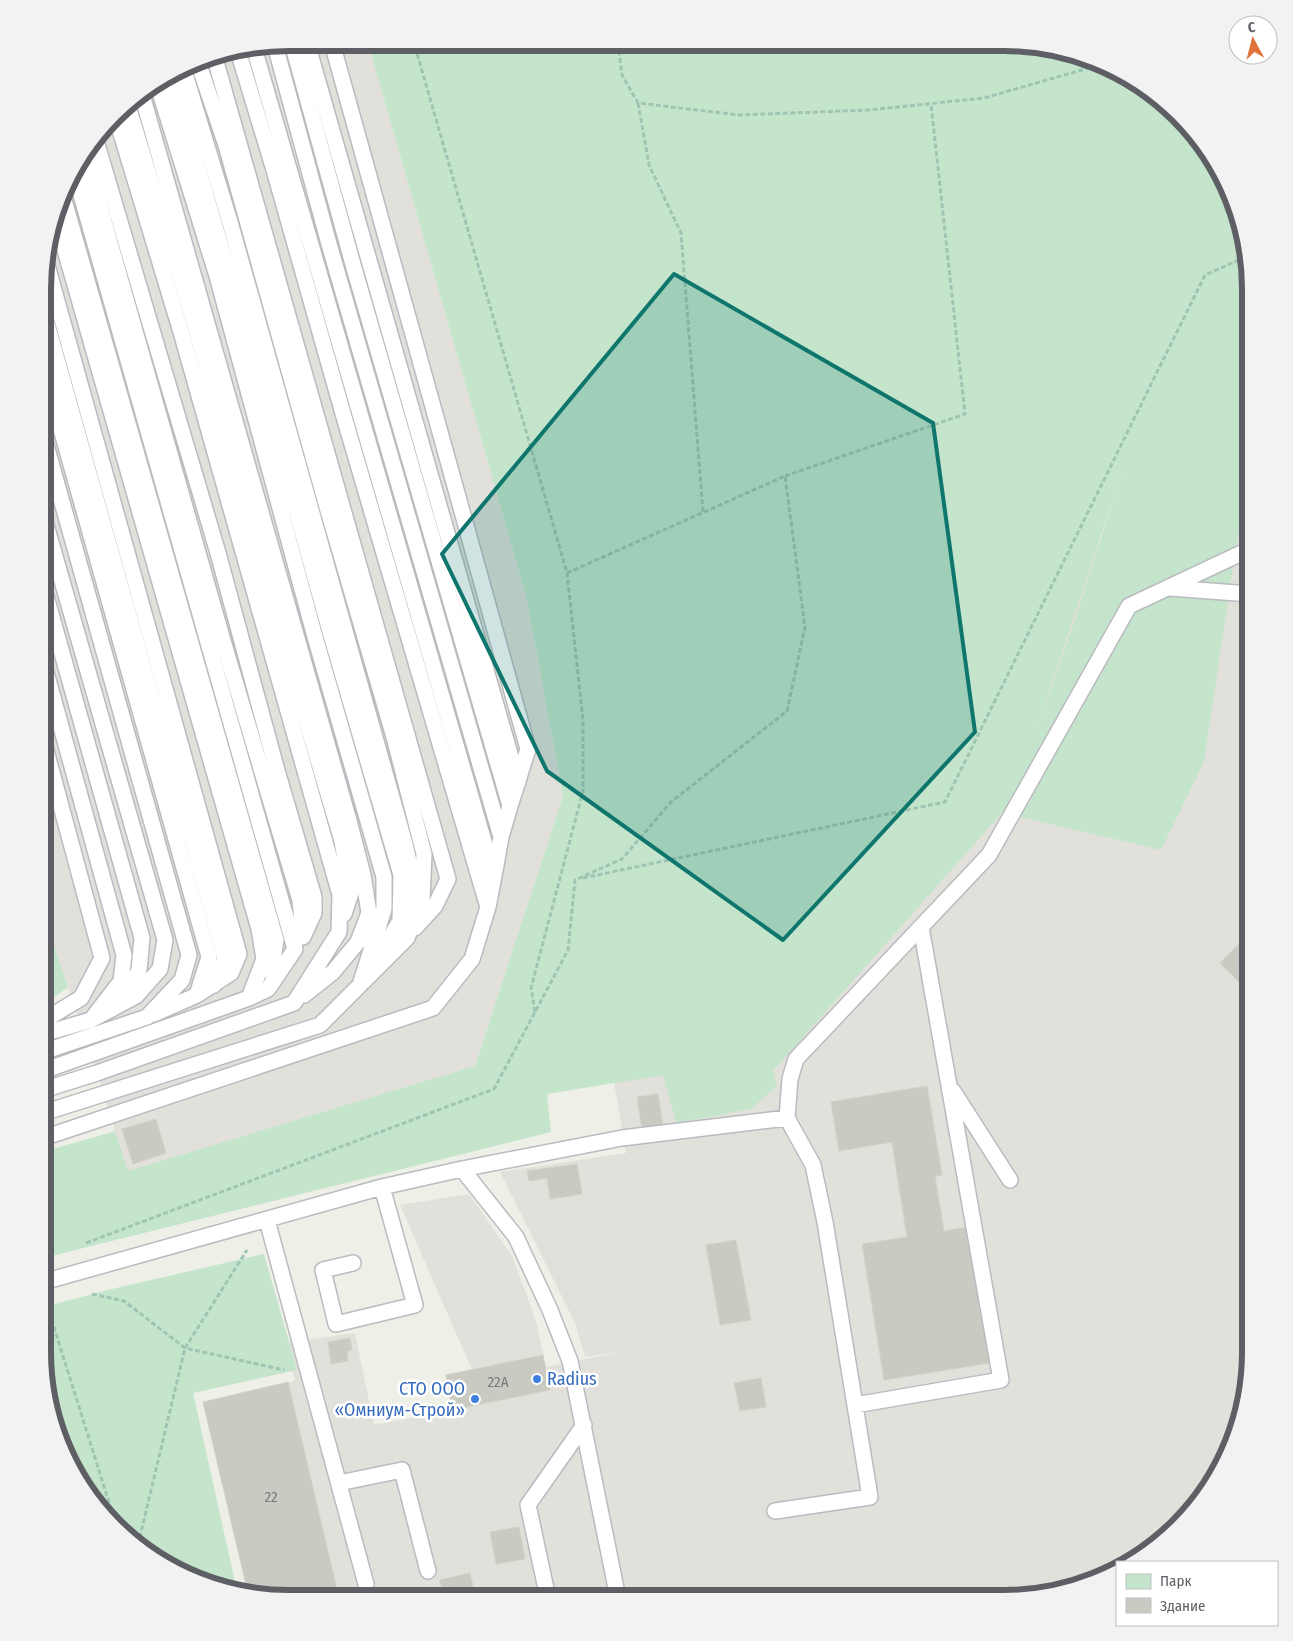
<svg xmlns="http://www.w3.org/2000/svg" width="1293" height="1641" font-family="'Fira Sans Condensed',sans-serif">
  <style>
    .industrial { fill: #e1e0da }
    .green { fill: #c4e5cc; fill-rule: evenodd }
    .building { fill: #cacac2; stroke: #d3d2c4 }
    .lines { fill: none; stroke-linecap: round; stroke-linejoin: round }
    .service-casing { stroke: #babbc0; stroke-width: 18 }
    .path { stroke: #9ec5b3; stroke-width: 3; stroke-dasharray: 5 2.5; stroke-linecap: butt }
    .service { stroke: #fff; stroke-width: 15 }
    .marked { fill: #0f766e; fill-opacity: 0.2; stroke: #0f766e; stroke-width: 4; stroke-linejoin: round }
    .shop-dot { fill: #3f7fe0; stroke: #fff; stroke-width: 2 }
    .labels { text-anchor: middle; stroke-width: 5; stroke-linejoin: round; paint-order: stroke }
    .number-label { font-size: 15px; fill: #787a7c }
    .shop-label { font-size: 18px; fill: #366cbe; stroke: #fff; text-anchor: start }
    .rim { fill: none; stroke: #5d5f65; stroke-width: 6 }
  </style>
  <rect width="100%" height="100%" fill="#eeefe6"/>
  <path class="industrial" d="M 289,43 L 368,43 L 527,599 L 563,796 L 475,1066 L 127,1172 L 104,1094 L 43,913 L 45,257 L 75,166 L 127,104 L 210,56 Z
    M 1225,287 L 1250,289 L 1250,1368 L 1237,1431 L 1217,1475 L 1178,1526 L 1131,1562 L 1117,1562 L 1117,1570 L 1068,1590 L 1020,1598 L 499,1598 L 498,1595 L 482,1598 L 273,1598 L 248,1593 L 203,1402 L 295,1381 L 286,1343 L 355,1333 L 374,1425 L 452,1410 L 446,1375 L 473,1372 L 400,1205 L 469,1194 L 512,1256 L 536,1321 L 546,1367 L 619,1352 L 585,1357 L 575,1323 L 500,1172 L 626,1153 L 585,911 L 959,827 Z"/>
  <path class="green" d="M 368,43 L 1036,45 L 1098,61 L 1141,84 L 1189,126 L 1218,166 L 1242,225 L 1250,289 L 1250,526 L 1238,534 L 1204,762 L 1161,850 L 1007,814 L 1009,808 L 1007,807 L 773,1071 L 777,1086 L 751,1109 L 676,1123 L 663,1075 L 547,1094 L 551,1132 L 43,1258 L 43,1152 L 115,1131 L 128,1171 L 475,1066 L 563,796 L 527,599 ZM 1121,474 L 1074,623 L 1035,733 L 1121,475 Z
    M 43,913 L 68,987 L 48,1002 L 43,1003 Z
    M 264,1254 L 297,1370 L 193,1393 L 237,1591 L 210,1585 L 152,1557 L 115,1526 L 75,1475 L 51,1416 L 43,1352 L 43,1307 L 112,1289 Z"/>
  <path class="building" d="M 1250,933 L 1250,993 L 1220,963 Z
    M 927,1086 L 942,1175 L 935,1176 L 944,1231 L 967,1227 L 990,1363 L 884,1380 L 862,1244 L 907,1237 L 892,1142 L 839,1151 L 831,1102 Z
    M 658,1094 L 663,1126 L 642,1129 L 637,1097 Z
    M 156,1119 L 166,1153 L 133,1164 L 122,1129 Z
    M 577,1164 L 582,1194 L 550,1199 L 547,1178 L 529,1181 L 527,1171 Z
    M 736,1240 L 751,1320 L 720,1325 L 706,1245 Z
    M 350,1338 L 352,1350 L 347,1351 L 348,1361 L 331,1364 L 328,1342 Z
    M 543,1355 L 550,1390 L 452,1410 L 446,1375 Z
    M 761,1378 L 766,1407 L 740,1411 L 734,1383 Z
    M 288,1382 L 339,1598 L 273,1598 L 248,1593 L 203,1402 Z
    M 519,1527 L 525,1559 L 496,1564 L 490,1532 Z
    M 470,1573 L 474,1591 L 443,1597 L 440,1580 Z"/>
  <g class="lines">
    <defs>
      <path id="service" d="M 292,43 L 354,268 L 510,806 L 501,837 L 495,871
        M 307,43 L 518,782
        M 332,43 L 528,749 L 510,806
        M 275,45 L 329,244 L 501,837
        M 238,51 L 274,170 L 344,417 L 487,904
        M 214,55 L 448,879 L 435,906 L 415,928
        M 198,62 L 226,145 L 327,507 L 394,737 L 424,854 L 422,901 L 407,938 L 363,982
        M 184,71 L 230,222 L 405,844 C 412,877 418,884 403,915
        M 171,78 L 250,344 L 331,635 L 401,875 L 400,921 L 376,960
        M 142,95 L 348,817 L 363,875 L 369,913 L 358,942 L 333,972 L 304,995
        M 127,103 L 196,329 L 277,621 L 342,841 L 351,893 L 344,914
        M 96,141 L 218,553 L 276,767 L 314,897 L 314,913 L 303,937
        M 85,155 L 224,644 L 300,900 L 303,935
        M 74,170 L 295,949 L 268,989 L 249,998
        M 64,200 L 276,940 L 271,972
        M 45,258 L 239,954 L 231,973 L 197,995
        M 45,317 L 225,958 L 214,985
        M 44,368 L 209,957 L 197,995 L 154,1014
        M 1170,588 L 1250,594
        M 44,589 L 142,938 L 139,970 L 123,1003
        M 44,665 L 124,955 L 121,981 L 94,1016
        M 43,1021 L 81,998 L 102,958 L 44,743
        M 43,1034 L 91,1020 L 136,996 L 160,969 L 165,940 L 44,518
        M 43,1052 L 147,1017 L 182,980 L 189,955 L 44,438
        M 43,1071 L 249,998 L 264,959 L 259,929 L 57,222
        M 43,1090 L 97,1073 L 294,1003 L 339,932 L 340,895 L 181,332 L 116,117
        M 953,1091 L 1010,1180
        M 43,1113 L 320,1025 L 360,985 L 384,909 L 384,877 L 315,637 L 217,276 L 158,86
        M 43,1138 L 433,1008 L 472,959 L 488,907 L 494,876 L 254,48
        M 462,1169 L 622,1138 L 787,1118
        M 267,1220 L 366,1584
        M 353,1263 L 323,1270 L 336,1324 L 415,1305 L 382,1187
        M 43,1282 L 382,1187 L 462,1169 L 516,1237 L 550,1310 L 570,1361 L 618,1598
        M 855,1405 L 1001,1380 L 921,927
        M 339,1483 L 402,1470 L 428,1571
        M 775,1511 L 870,1497 L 825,1222 L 813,1165 L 787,1118 L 790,1079 L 796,1059 L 989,855 L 1129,606 L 1250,549
        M 548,1598 L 528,1505 L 584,1425"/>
    </defs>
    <use href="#service" class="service-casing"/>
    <path class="path" d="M 618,43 L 622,75 L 638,103 L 739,115 L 869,110 L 984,98 L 1103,64
      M 638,103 L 649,165 L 681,233 L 703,512
      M 785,476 L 965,414 L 931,104
      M 583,878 L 945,802 L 1205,275 L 1246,257
      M 535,1012 L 531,988 L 583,791 L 583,720 L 567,573
      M 86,1243 L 494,1089 L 568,950 L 575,880 L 622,859 L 671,802 L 787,711 L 805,627 L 785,476 L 567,573 L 414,43
      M 92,1294 L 124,1301 L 185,1348 L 284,1370
      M 47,1305 L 117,1528
      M 138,1545 L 185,1348 L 247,1250"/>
    <use href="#service" class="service"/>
  </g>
  <path class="marked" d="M 674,274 L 933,423 L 975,732 L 783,940 L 547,771 L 442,554 Z"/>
  <g class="shop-dot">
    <circle cx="537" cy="1379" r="5"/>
    <circle cx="475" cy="1399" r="5"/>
  </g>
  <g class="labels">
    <g class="number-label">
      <text x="498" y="1387">22А</text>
      <text x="271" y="1502">22</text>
    </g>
    <g class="shop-label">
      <text x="547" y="1385">Radius</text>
      <text x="465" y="1395" text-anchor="end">СТО ООО<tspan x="465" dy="21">«Омниум-Строй»</tspan></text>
    </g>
  </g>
  <path d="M0 0H1293V1641H0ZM289 51H1004A238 238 0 0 1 1242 289V1352A238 238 0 0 1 1004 1590H289A238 238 0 0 1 51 1352V289A238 238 0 0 1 289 51Z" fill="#f2f2f3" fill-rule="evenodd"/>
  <path class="rim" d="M289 51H1004A238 238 0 0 1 1242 289V1352A238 238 0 0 1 1004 1590H289A238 238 0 0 1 51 1352V289A238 238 0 0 1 289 51Z"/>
  <rect x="1116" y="1561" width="162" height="65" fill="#ffffff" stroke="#bebfc1"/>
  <rect x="1126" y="1574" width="25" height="15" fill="#c4e5cc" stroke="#bebfc1"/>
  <text x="1160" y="1586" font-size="15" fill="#5d5f65">Парк</text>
  <rect x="1126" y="1598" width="25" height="15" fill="#cacac2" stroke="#bebfc1"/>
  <text x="1160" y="1611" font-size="15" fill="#5d5f65">Здание</text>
  <g transform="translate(1253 40) rotate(353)"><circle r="24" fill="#ffffff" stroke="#bebfc1"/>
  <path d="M0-4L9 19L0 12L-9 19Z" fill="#df733b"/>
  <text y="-8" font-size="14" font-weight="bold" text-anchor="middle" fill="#5d5f65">С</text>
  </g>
</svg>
